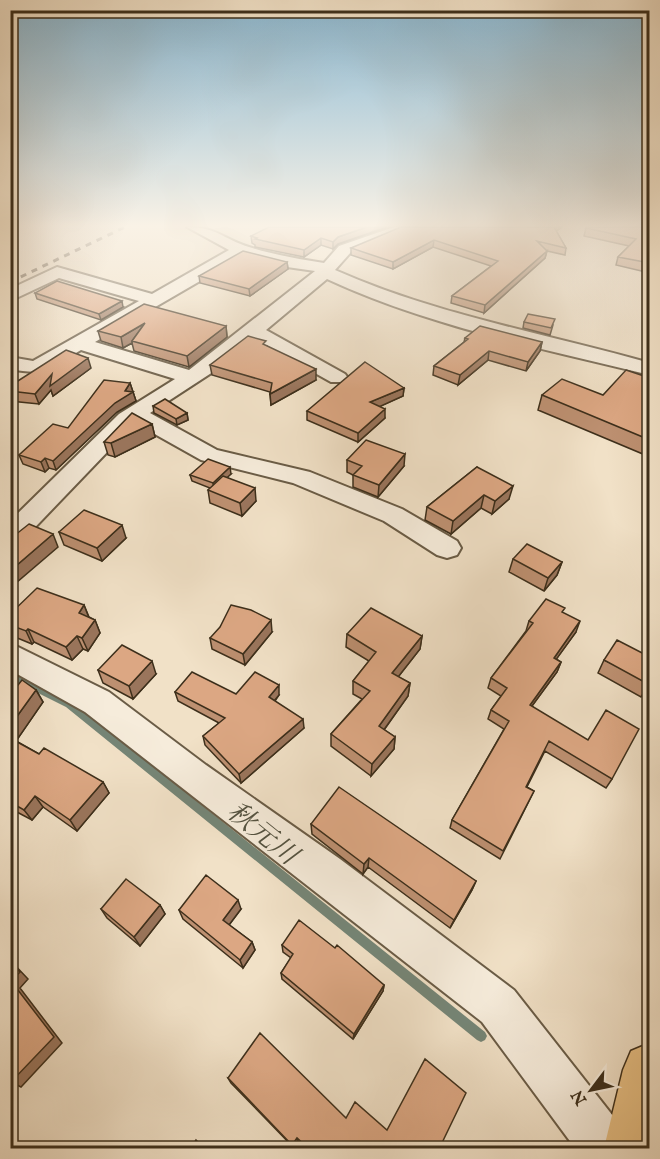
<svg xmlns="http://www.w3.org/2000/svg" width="660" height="1159" font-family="'IM FELL English','Noto Serif JP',serif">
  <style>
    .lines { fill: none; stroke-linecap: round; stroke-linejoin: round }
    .stream { fill: #758576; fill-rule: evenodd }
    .street-casing { stroke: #6a5c46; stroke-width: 4 }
    .highway-casing { stroke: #3d2f1b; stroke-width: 3 }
    .street { fill: #f6ecdb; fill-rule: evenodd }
    .highway { fill: #e8c084; fill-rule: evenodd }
    .rail { stroke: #3d2f1b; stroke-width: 3; stroke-dasharray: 6 6; stroke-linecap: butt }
    .wall { fill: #bd9071; stroke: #3d2f1b; stroke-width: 1.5 }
    .shaded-wall { fill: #9a755c; stroke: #3d2f1b; stroke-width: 1.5 }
    .building { fill: #dca783; stroke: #3d2f1b; stroke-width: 1.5 }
    .labels { text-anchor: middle; stroke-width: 4.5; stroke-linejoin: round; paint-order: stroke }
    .near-water-label { font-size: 27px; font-style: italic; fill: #545341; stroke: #f6ecdb }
  </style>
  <rect width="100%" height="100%" fill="#f1e1c7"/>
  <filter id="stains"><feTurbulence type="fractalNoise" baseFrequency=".00333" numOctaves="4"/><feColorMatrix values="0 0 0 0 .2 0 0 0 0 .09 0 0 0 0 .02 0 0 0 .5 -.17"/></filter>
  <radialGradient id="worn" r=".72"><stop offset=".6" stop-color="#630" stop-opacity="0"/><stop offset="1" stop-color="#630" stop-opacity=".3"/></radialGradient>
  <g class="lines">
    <path class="stream" d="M 10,672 L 72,701 L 485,1032 L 487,1036 L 485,1040 L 481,1042 L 477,1040 L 66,707 L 10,679 Z"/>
    <defs>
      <path id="street" d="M 187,227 C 217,227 223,239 249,247 C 274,255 299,259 324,263 L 339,246 L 394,227 L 416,227 L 351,252 L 335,270 C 436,315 544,333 650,363 L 650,375 C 541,348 428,326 327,279 L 266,330 L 345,374 L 348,378 L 345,382 L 331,382 L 254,339 L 219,368 L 150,413 L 217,450 L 310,472 L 402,509 L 457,541 L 461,548 L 457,555 L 447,558 L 437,555 L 384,521 L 293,483 L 201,460 L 135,423 L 19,544 L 10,546 L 10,521 L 119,414 L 175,379 L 81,350 C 49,369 48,376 10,369 L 10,357 L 33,361 L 139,301 L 59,278 L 10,301 L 10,289 L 57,267 L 152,294 L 229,250 ZM 243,256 L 280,266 L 315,271 L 189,370 L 95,342 Z
        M 10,643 L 109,692 L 206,765 L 340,859 L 514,990 L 624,1130 L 631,1148 L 575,1148 L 482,1022 L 85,712 L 10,670 Z"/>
      <path id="highway" d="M 650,1043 L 650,1148 L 604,1148 L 623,1070 L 631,1051 Z"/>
    </defs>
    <use href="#street" class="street-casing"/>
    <use href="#highway" class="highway-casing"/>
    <use href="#street" class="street"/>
    <use href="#highway" class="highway"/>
    <path class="rail" d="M 10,282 L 125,227"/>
  </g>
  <path class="wall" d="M 387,227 L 338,244 L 333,249 L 321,245 L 304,257 L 255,247 L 255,245 L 252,243 L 251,236 Z
    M 562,227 L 556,231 L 566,248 L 565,255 L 547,251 L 545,258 L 484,313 L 451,303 L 452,296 L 491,266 L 433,247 L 393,269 L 351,255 L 351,248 Z
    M 650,227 L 650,273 L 616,265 L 618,257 L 629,246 L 584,236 L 586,228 Z
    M 287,262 L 288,269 L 250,296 L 200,283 L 199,276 Z
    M 35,293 L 123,307 L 101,320 L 37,299 Z
    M 524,322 L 553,325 L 550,335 L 523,328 Z
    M 226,326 L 227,337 L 189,367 L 134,351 L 132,343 L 123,348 L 101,341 L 98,331 Z
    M 465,338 L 542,342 L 540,351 L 526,371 L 488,360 L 458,385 L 433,375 L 434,366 L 464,342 Z
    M 267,346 L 316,380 L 271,405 L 270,392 L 212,375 L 210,365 Z
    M 91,368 L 53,396 L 51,390 L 39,404 L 10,401 L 10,386 Z
    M 650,378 L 650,457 L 538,410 L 542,395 L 603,395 Z
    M 130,383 L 136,401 L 117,412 L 56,470 L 49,468 L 45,472 L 23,464 L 19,455 L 68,428 Z
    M 404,388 L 403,396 L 380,406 L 385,418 L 358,442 L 307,420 L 307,411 Z
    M 153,406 L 187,413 L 188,420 L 177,425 L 154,413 Z
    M 152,424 L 155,437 L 115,457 L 108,455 L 104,442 Z
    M 347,460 L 404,466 L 378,497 L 353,487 L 353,475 L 347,472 Z
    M 477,467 L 509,499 L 492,514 L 481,508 L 451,534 L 425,520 L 427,507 Z
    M 231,474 L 227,477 L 256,501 L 242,516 L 210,503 L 208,490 L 210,488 L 192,481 L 190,475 Z
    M 59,532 L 126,538 L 102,561 L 64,545 Z
    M 513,559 L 562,562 L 557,575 L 544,591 L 509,572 Z
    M 84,605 L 89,617 L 95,620 L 100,633 L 88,651 L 83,649 L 72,660 L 34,642 L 32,644 L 10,635 L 10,614 Z
    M 563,613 L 576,632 L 556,659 L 561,662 L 557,672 L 532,706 L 612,779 L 606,788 L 545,751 L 527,787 L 534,791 L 500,859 L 450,828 L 452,820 L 504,729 L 488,719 L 491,710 L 501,696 L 488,688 L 491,678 L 526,631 L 529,621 Z
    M 272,632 L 245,665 L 212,649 L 210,638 Z
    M 347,634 L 422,636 L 420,649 L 398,677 L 410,683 L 408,696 L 384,730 L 395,737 L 394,749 L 371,776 L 331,746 L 331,734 L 362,699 L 353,694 L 353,681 L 369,661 L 346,647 Z
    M 604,660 L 650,682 L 641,697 L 598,673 Z
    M 98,670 L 156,674 L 133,699 L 103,683 Z
    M 36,690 L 43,702 L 16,741 L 39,754 L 103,782 L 109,793 L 77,831 L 43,807 L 32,820 L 15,811 L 10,816 L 10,695 Z
    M 175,692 L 279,695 L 275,701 L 304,728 L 241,783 L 205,745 L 203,736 L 219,723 L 178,701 Z
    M 311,824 L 476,881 L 472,890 L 450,928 L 368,867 L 363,874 L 312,834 Z
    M 160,905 L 165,914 L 140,946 L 107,918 L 101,909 Z
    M 241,909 L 229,925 L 252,942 L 255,950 L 243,968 L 183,919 L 179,910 Z
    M 282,945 L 384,985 L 383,991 L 353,1039 L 282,979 L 281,973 L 291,958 L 283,952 Z
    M 228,1078 L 346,1118 L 387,1130 L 439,1149 L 306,1149 L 298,1141 L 294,1148 L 231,1083 Z"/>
  <path class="shaded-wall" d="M 367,227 L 387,227 L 338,244 L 333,249 L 333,242 L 338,237 Z
    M 554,227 L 562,227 L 552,234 Z
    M 321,238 L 321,245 L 304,257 L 304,250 Z
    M 434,240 L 433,247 L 393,269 L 393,262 Z
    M 547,251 L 545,258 L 484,313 L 485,305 Z
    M 287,262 L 288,269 L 250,296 L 249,289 Z
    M 122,301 L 123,307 L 101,320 L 99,314 Z
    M 145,323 L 132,341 L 132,343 L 123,348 L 121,337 Z
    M 226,326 L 227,337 L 189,367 L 187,356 Z
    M 542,342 L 540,351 L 526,371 L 528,362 Z
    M 489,351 L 488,360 L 458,385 L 460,375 Z
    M 88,358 L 91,368 L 53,396 L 51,390 L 39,404 L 35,394 L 52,374 Z
    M 316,369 L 316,380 L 271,405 L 270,394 Z
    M 130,383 L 136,401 L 117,412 L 56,470 L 53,461 L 125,391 Z
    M 404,388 L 403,396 L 370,411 L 370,402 Z
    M 385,409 L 385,418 L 358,442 L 358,433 Z
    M 187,413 L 188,420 L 177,425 L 176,419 Z
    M 152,424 L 155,437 L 115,457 L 111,443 Z
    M 405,454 L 404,466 L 378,497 L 379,485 Z
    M 45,458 L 49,468 L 45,472 L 41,462 Z
    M 230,467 L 231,474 L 214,490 L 213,483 Z
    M 513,486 L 509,499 L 492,514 L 495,501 Z
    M 255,488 L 256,501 L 242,516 L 240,503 Z
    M 484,495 L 481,508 L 451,534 L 453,521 Z
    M 122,525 L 126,538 L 102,561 L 97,548 Z
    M 53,534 L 58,547 L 10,588 L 10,571 Z
    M 562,562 L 557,575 L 544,591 L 548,578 Z
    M 84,605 L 89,618 L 79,613 Z
    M 95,620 L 100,633 L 88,651 L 82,638 Z
    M 271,620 L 272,632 L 245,665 L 243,654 Z
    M 580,621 L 576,632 L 550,668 L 554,658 Z
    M 28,629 L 34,642 L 32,644 L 26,631 Z
    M 77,636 L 83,649 L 72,660 L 66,647 Z
    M 422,636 L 420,649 L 391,686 L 392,673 Z
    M 152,661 L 156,674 L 133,699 L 129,686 Z
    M 561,662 L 557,672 L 526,714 L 530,705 Z
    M 410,683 L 408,696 L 378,738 L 379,726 Z
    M 279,685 L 279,695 L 270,706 L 269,697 Z
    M 36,690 L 43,702 L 12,747 L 10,744 L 10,726 Z
    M 303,719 L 304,728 L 241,783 L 239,774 Z
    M 395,737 L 394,749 L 371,776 L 372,764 Z
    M 103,782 L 109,793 L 77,831 L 70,820 Z
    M 35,796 L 43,807 L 32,820 L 24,810 Z
    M 10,804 L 15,811 L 10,816 Z
    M 369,858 L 368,867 L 363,874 L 364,864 Z
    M 476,881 L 472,890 L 450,928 L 454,920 Z
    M 238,900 L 241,909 L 226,929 L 223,920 Z
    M 160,905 L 165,914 L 140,946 L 134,937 Z
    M 252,942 L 255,950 L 243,968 L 240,960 Z
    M 10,960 L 28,979 L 20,988 L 62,1043 L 21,1087 L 11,1082 Z
    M 384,985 L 383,991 L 353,1039 L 354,1034 Z
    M 297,1138 L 298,1141 L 294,1148 L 292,1145 Z"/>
  <path class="building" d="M 269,227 L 367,227 L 338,237 L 333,242 L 321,238 L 304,250 L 255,239 L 257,238 L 251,236 Z
    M 401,227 L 554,227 L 566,248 L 537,241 L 547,251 L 485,305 L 452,296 L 498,261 L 434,240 L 393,262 L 351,248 Z
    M 588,227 L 650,227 L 650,263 L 618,257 L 636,239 L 586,228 Z
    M 243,251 L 287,262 L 249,289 L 199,276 Z
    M 57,281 L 122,301 L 99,314 L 35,293 Z
    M 144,304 L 226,326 L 187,356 L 132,341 L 145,323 L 121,337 L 98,331 Z
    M 528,314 L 555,319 L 551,328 L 524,322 Z
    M 480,326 L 542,342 L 528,362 L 489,351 L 460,375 L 434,366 L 468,339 L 465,338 Z
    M 248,336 L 266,341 L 263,344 L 316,369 L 270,394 L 272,383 L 210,365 Z
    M 66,350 L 88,358 L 50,386 L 52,374 L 35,394 L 10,391 L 10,386 Z
    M 365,362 L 404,388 L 370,402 L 385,409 L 358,433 L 307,411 Z
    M 626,370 L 650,378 L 650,440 L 542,395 L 562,379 L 603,395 Z
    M 104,380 L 130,383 L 125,391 L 133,392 L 115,403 L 53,461 L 45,458 L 41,462 L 19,455 L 53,424 L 68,428 Z
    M 165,399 L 187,413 L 176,419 L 153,406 Z
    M 132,413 L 152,424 L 111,443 L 104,442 Z
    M 366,440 L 405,454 L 379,485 L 353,475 L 362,466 L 347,460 Z
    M 208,459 L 230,467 L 213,483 L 190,475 Z
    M 477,467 L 513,486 L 495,501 L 484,495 L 453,521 L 427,507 Z
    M 223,476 L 255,488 L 240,503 L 208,490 Z
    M 84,510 L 122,525 L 97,548 L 59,532 Z
    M 29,524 L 53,534 L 10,571 L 10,539 Z
    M 527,544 L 562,562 L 548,578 L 513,559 Z
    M 37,588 L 84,605 L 79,613 L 95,620 L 82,638 L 77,636 L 66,647 L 28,629 L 26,631 L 10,625 L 10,614 Z
    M 546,599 L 565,608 L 562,612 L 580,621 L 554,658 L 561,662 L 530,705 L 588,740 L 606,710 L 639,729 L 612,779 L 549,741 L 526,787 L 534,791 L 503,851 L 452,820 L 509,721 L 491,710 L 507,688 L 491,678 L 533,623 L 529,621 Z
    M 231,605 L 251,610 L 271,620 L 243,654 L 210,638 L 220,627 Z
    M 371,608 L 422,636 L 392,673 L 410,683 L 379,726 L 395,737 L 372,764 L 331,734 L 370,691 L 353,681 L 376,652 L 347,634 Z
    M 617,640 L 650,657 L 650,682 L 648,684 L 604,660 Z
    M 122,645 L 152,661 L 129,686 L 98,670 Z
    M 192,672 L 236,694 L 255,672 L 279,685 L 269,697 L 303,719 L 239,774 L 203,736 L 225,718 L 175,692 Z
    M 22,680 L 36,690 L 10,726 L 10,695 Z
    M 10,738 L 39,754 L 44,748 L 103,782 L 70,820 L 35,796 L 24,810 L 10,802 Z
    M 339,787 L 476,881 L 454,920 L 369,858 L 364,864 L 311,824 Z
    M 206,875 L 238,900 L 223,920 L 252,942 L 240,960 L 179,910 Z
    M 126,879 L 160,905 L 134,937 L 101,909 Z
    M 299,920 L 335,948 L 337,945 L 384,985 L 354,1034 L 281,973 L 293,954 L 282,945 Z
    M 10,962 L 20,972 L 11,981 L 54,1037 L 11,1082 Z
    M 260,1033 L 346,1118 L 355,1102 L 387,1130 L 425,1059 L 466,1093 L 439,1149 L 309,1149 L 297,1138 L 292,1145 L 228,1078 Z
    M 196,1140 L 205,1149 L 190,1149 Z"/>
  <linearGradient id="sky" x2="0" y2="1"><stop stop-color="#89b8d3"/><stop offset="0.58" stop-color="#f9f2e6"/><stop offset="1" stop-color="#f9f2e6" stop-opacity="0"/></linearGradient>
  <rect width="660" height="389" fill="url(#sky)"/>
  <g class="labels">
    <g class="near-water-label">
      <text transform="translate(263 833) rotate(39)" y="9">秋元川</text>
    </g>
  </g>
  <rect width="660" height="1159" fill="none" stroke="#f1e1c7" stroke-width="36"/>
  <rect x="12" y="12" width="636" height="1135" fill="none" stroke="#3d2f1b" stroke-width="3"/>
  <rect x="18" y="18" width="624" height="1123" fill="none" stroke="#3d2f1b" stroke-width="1.5"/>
  <g transform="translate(591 1090) rotate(238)" stroke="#f6ecdb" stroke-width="4.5" paint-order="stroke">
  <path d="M0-4.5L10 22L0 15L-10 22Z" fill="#3d2f1b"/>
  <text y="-9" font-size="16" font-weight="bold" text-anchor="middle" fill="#3d2f1b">N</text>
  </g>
  <rect width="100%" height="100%" filter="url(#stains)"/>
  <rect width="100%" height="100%" fill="url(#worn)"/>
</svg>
